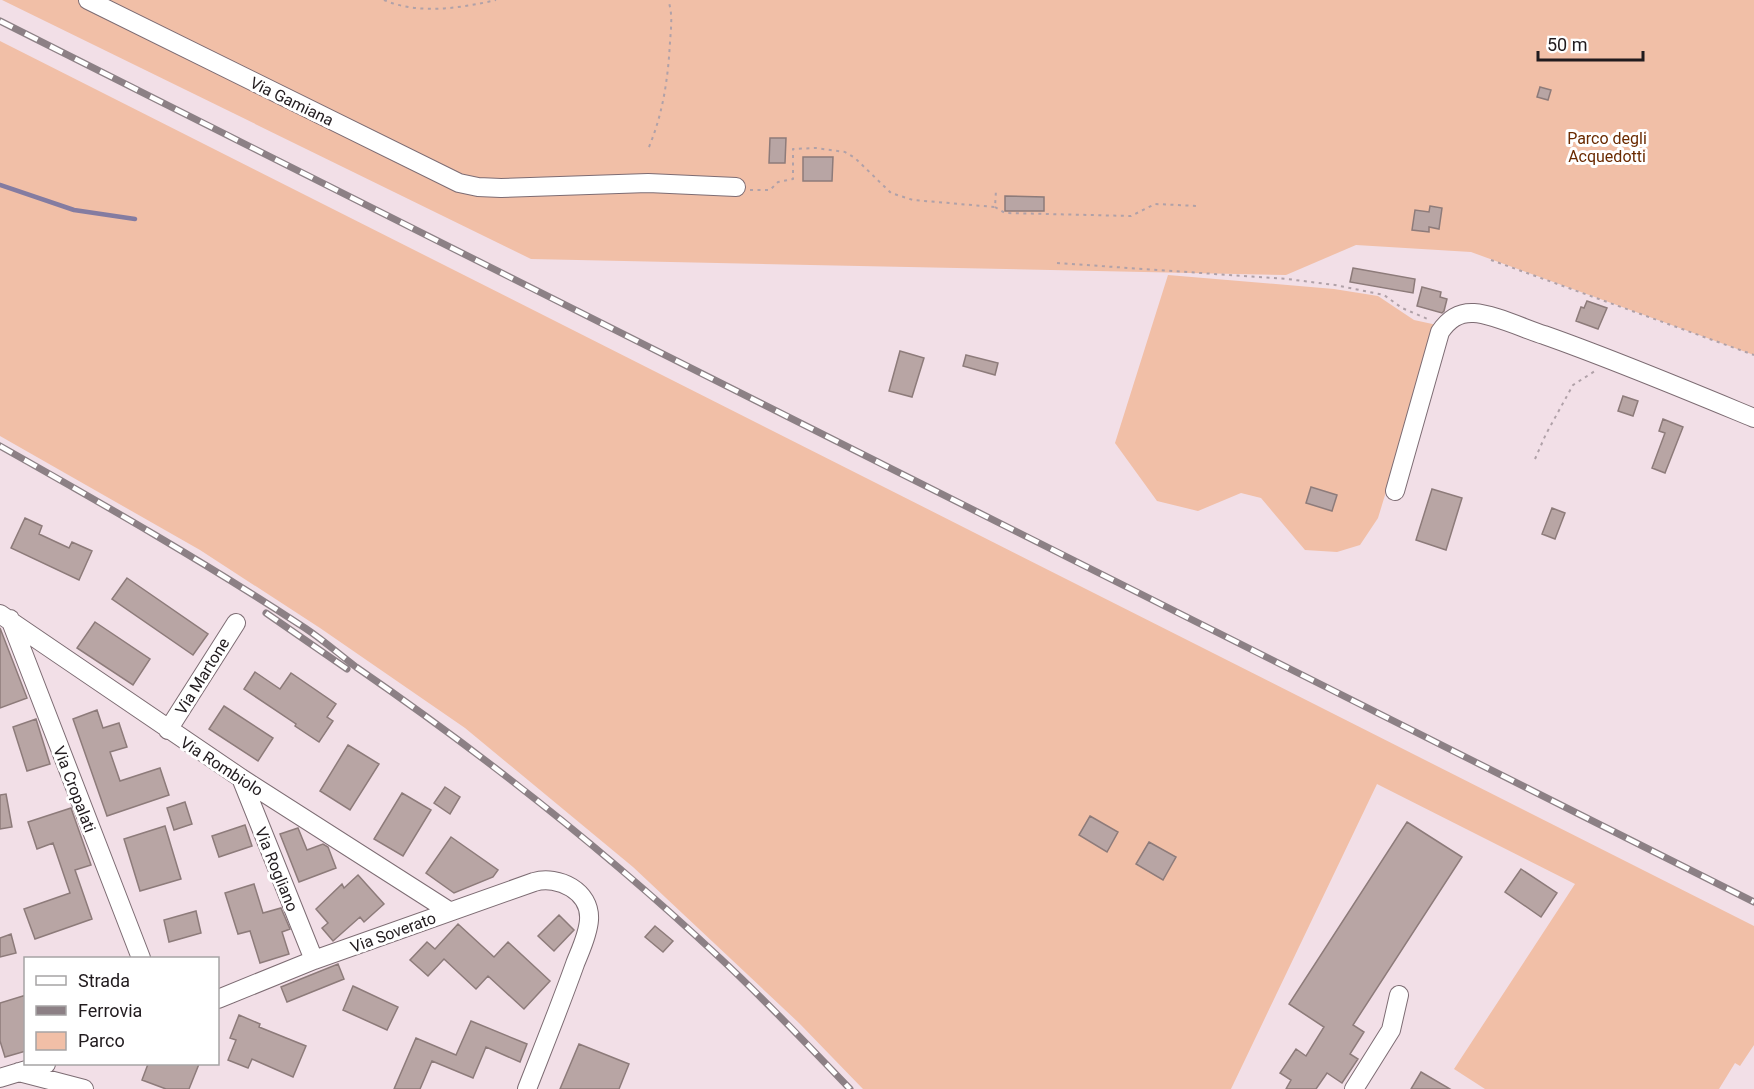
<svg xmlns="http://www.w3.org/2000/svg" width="1754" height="1089" font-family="Roboto,sans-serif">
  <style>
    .green { fill: #f1bfa7 }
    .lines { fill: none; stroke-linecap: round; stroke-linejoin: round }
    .stream { stroke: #847ca1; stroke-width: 4.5 }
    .building { fill: #b8a5a4; stroke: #8d7b7a; stroke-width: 1.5 }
    .minor-casing { stroke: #7d6c73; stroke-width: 20 }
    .path { stroke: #b0a1a8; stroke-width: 2; stroke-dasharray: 3 4.5; stroke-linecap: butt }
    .minor { stroke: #fff; stroke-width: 18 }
    .rail-casing { stroke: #8c8085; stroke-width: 7 }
    .rail { stroke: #fff; stroke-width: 4.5; stroke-dasharray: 14; stroke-linecap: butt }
    .labels { text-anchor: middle; stroke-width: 6; stroke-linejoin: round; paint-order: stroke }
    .street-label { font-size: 16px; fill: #211b1e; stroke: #fff }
    .park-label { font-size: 16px; fill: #6a2a00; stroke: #fff }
  </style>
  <rect width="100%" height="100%" fill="#f2dfe7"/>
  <path class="green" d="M 2,0 L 1754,0 L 1754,355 L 1471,252 L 1356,245 L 1286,275 L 531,259 Z
    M 0,41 L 1754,926 L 1754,1045 L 1740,1066 L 1735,1063 L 1719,1089 L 1485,1089 L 1454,1069 L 1575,884 L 1377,784 L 1231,1089 L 863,1089 L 799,1023 L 633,867 L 465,728 L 320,628 L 200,550 L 0,436 Z
    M 1168,275 L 1334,289 L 1378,296 L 1414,320 L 1437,325 L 1378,518 L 1360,545 L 1337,552 L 1305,550 L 1261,498 L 1241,493 L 1198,511 L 1157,501 L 1115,443 Z"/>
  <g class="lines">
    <path class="stream" d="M 0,185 L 74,210 L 135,219"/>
  </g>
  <path class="building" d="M 1540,87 L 1551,90 L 1548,100 L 1537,97 Z
    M 770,138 L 786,138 L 785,163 L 769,163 Z
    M 803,157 L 833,157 L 832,181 L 803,181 Z
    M 1005,196 L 1044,197 L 1044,211 L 1005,211 Z
    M 1430,206 L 1442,208 L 1439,229 L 1429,227 L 1429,232 L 1412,230 L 1415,210 L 1429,212 Z
    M 1353,268 L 1415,279 L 1413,293 L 1350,282 Z
    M 1422,287 L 1441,292 L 1440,297 L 1447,299 L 1444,311 L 1442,313 L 1417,306 Z
    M 1587,301 L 1607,308 L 1598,329 L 1576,321 L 1581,307 L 1584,308 Z
    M 900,351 L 924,358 L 912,397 L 889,391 Z
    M 966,355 L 998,363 L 995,375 L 963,366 Z
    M 1623,396 L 1638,401 L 1633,416 L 1618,411 Z
    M 1663,419 L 1683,427 L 1665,473 L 1652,468 L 1665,433 L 1659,431 Z
    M 1311,487 L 1337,495 L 1332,511 L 1306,503 Z
    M 1432,489 L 1462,498 L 1446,550 L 1416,540 Z
    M 1552,508 L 1565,513 L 1555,539 L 1542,534 Z
    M 25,518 L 42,526 L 39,534 L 69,548 L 72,542 L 92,551 L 79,580 L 11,548 Z
    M 127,578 L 208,634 L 193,655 L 112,599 Z
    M 95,622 L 150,659 L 133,685 L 77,648 Z
    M 0,628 L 27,698 L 0,708 Z
    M 255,672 L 280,689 L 291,673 L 336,704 L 327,717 L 333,721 L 319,742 L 295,726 L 296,724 L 244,689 Z
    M 224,706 L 273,738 L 258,761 L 209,729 Z
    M 97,710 L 103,728 L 119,723 L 127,747 L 110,752 L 120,781 L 160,768 L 169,795 L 107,816 L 73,719 Z
    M 36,719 L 50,764 L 27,771 L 13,727 Z
    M 348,745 L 379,764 L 350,810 L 320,791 Z
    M 445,787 L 460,797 L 450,814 L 434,803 Z
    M 402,793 L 431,810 L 403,856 L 374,839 Z
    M 6,794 L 12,827 L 0,829 L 0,795 Z
    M 185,802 L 192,824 L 174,830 L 167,808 Z
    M 71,808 L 91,865 L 75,870 L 92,919 L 35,939 L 24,909 L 70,893 L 53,843 L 37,849 L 28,822 Z
    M 1090,816 L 1118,832 L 1107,852 L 1079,835 Z
    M 1407,822 L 1462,857 L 1353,1025 L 1364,1032 L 1350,1054 L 1358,1059 L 1342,1083 L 1327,1073 L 1316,1089 L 1286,1089 L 1291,1080 L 1280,1073 L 1296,1049 L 1306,1056 L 1324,1027 L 1289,1004 Z
    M 245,825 L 252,846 L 219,857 L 212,836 Z
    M 165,826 L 181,879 L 140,891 L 124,839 Z
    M 298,828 L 307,850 L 323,844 L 328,847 L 336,868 L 299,882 L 280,834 Z
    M 451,837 L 498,870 L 493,877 L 454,893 L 426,873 Z
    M 1149,842 L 1176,857 L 1163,880 L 1136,864 Z
    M 1521,869 L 1557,893 L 1541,917 L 1505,892 Z
    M 358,875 L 384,904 L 364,922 L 360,917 L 333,941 L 322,928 L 328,923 L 316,909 L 342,884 L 344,888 Z
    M 254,884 L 263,913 L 281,908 L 290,929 L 282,932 L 289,954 L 260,963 L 250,931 L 238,934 L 225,893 Z
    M 196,911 L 201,933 L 169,942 L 164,920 Z
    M 559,915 L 574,930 L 554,951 L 538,936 Z
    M 458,924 L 494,957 L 508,942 L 550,981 L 524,1009 L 488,976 L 476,989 L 444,959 L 428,976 L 410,960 L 427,942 L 435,949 Z
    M 655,926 L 673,941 L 663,952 L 645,937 Z
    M 11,934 L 16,953 L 0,957 L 0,938 Z
    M 338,964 L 344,979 L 287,1002 L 281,987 Z
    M 353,986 L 398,1007 L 387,1030 L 343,1010 Z
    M 26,995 L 26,1051 L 5,1057 L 0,1041 L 0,1003 Z
    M 239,1015 L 260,1024 L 259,1027 L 306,1046 L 293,1077 L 252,1059 L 248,1068 L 228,1060 L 236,1040 L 230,1038 Z
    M 471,1021 L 527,1044 L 520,1062 L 486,1047 L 473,1078 L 432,1061 L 420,1089 L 394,1089 L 416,1038 L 456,1055 Z
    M 579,1044 L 629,1064 L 619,1089 L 560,1089 Z
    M 148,1064 L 199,1064 L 189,1089 L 166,1089 L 142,1080 Z
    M 1421,1072 L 1450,1089 L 1411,1089 Z"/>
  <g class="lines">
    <defs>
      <path id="minor" d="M 88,0 L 459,183 L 478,187 L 501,188 L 648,183 L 736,187
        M 1395,491 L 1440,332 C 1448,320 1458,312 1474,313 C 1493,314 1525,329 1544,335 C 1615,360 1684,389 1754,418
        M 0,614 L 241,778 L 449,911
        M 10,619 L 141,958
        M 168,730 L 236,623
        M 241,778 L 314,960
        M 218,999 L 314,960 L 534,882 C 558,875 591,891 589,920 C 588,935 580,951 575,964 C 560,1006 543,1048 527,1089
        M 19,1072 L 84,1089
        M 0,1078 L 46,1064
        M 1354,1089 L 1391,1030 L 1399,995"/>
    </defs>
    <use href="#minor" class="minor-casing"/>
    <path class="path" d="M 384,0 C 418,15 462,8 496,0
      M 649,147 C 663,113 668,79 670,42 C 671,28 673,13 668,0
      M 750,190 L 770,190 L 778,182 L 793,179 L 793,149 L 816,148 L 845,152 L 855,158 L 891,193 L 913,200 L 995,207 L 996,190
      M 995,207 L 1005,213 L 1131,216 L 1155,204 L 1198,206
      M 1491,260 L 1754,355
      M 1057,263 L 1287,279 L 1335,285 L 1384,295 L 1402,308 L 1430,320
      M 1535,459 L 1546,434 L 1573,385 L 1595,371"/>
    <use href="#minor" class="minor"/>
    <defs>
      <path id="rail" d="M 0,21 L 1754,902
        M 0,446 C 103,504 206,563 305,628 C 323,640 339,654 356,667 C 484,755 608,853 721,959 C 766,1001 808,1045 850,1089
        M 266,613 L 347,669"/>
    </defs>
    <use href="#rail" class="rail-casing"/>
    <use href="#rail" class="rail"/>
  </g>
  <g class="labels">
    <g class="street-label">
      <text transform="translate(292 101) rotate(26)" y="6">Via Gamiana</text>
      <text transform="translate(202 676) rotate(-58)" y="6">Via Martone</text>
      <text transform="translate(222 766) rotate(33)" y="6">Via Rombiolo</text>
      <text transform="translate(75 789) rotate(69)" y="6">Via Cropalati</text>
      <text transform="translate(277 869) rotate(68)" y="6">Via Rogliano</text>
      <text transform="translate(393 932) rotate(-20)" y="6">Via Soverato</text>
    </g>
    <g class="park-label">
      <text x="1607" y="144">Parco degli<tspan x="1607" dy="18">Acquedotti</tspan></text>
    </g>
  </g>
  <rect x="24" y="957" width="195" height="108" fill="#ffffff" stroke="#a6a4a5" stroke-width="1.5"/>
  <rect x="36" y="976" width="30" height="9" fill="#ffffff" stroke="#a6a4a5" stroke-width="1.5"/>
  <text x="78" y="987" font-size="18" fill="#211b1e">Strada</text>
  <rect x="36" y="1006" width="30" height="9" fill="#8c8085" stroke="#a6a4a5" stroke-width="1.5"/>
  <text x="78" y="1017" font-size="18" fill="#211b1e">Ferrovia</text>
  <rect x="36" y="1032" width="30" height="18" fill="#f1bfa7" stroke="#a6a4a5" stroke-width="1.5"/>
  <text x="78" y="1047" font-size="18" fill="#211b1e">Parco</text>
  <path d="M1538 51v9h105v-9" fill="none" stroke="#211b1e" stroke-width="3"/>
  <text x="1547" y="51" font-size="18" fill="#211b1e" stroke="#ffffff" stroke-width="4.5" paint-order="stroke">50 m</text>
</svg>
